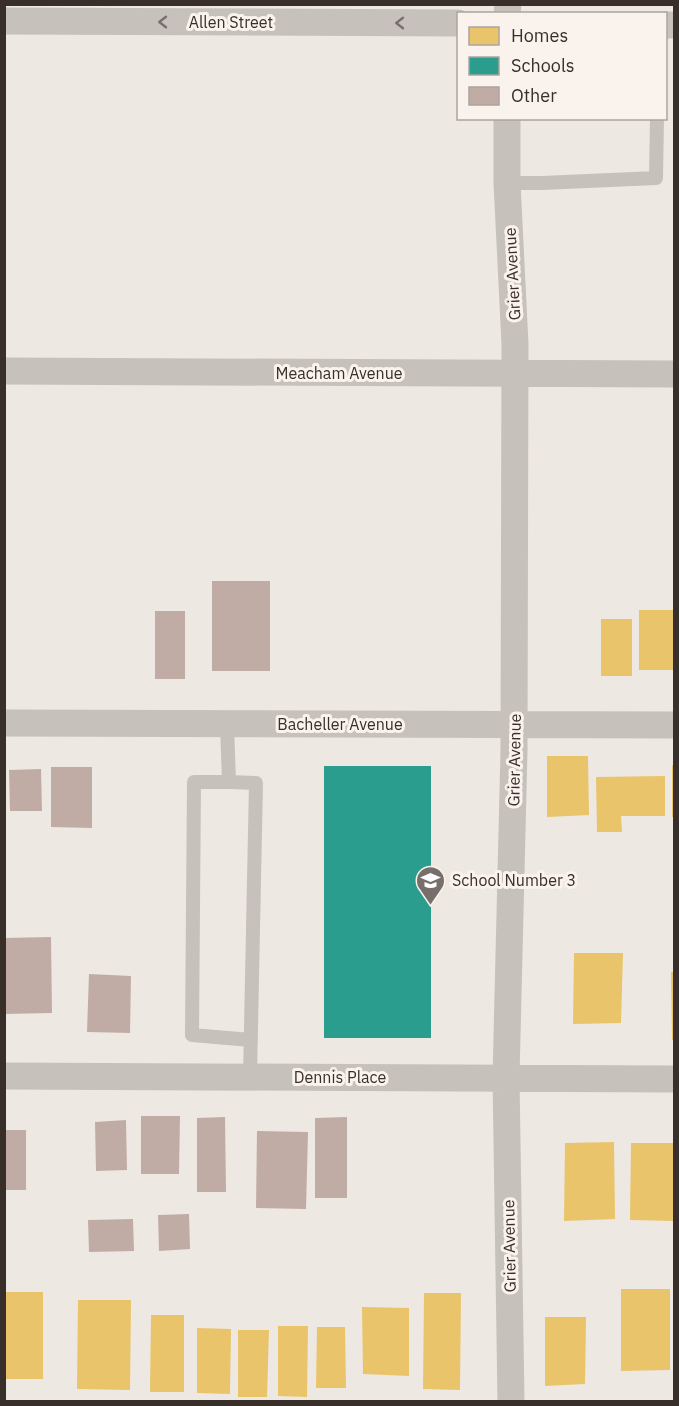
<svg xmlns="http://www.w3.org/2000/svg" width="679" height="1406" font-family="'IBM Plex Sans',sans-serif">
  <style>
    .homes { fill: #e9c46a }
    .schools { fill: #2a9d8f }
    .building { fill: #c1aca5 }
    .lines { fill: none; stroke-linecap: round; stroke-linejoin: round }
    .lane { stroke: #c7c1bc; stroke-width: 14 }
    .street { stroke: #c7c1bc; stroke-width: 27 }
    .oneway { stroke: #78706c }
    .labels { text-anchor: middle; stroke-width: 6; stroke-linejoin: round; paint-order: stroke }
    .street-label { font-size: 16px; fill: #382e2a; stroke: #faf2ec }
    .poi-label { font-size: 16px; fill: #382e2a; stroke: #faf2ec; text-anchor: start }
  </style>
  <rect width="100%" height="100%" fill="#eee8e3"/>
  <path class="homes" d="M 639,610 L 674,610 L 674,670 L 639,670 Z
    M 601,619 L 632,619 L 632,676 L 601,676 Z
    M 547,756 L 588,756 L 589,815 L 547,817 Z
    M 672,765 L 674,765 L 674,817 L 672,817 Z
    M 665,776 L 665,816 L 621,816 L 622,832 L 597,832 L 596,777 Z
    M 574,953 L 623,953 L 621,1023 L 573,1024 Z
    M 671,972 L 674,972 L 674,1040 L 672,1040 Z
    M 614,1142 L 615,1219 L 564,1221 L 565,1143 Z
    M 631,1143 L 674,1143 L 674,1221 L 630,1220 Z
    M 621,1289 L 670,1289 L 670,1370 L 621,1371 Z
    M 4,1292 L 43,1292 L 43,1379 L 4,1379 Z
    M 424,1293 L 461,1293 L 460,1390 L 423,1389 Z
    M 78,1300 L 131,1300 L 130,1390 L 77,1389 Z
    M 362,1307 L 409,1308 L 409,1376 L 363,1374 Z
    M 151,1315 L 184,1315 L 184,1392 L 150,1392 Z
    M 545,1317 L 586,1317 L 585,1384 L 545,1386 Z
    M 278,1326 L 308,1326 L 307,1397 L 278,1396 Z
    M 317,1327 L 345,1327 L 346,1388 L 316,1388 Z
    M 197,1328 L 231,1329 L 230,1394 L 197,1393 Z
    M 238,1330 L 269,1330 L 267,1397 L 238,1397 Z"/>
  <path class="schools" d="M 324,766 L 431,766 L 431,1038 L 324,1038 Z"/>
  <path class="building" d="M 212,581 L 270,581 L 270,671 L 212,671 Z
    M 155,611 L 185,611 L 185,679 L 155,679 Z
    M 51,767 L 92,767 L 92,828 L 51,827 Z
    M 41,769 L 42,811 L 10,811 L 9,770 Z
    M 51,937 L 52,1013 L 4,1014 L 4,938 Z
    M 89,974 L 131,976 L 130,1033 L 87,1032 Z
    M 141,1116 L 180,1116 L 179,1174 L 141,1174 Z
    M 225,1117 L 226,1192 L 197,1192 L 197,1118 Z
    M 347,1117 L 347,1198 L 315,1198 L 315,1118 Z
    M 126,1120 L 127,1170 L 96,1171 L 95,1122 Z
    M 4,1130 L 26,1130 L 26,1190 L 4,1190 Z
    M 257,1131 L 308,1132 L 306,1209 L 256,1208 Z
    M 189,1214 L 190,1249 L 159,1251 L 158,1215 Z
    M 133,1219 L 134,1251 L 89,1252 L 88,1220 Z"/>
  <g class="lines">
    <path class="lane" d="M 507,183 L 542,183 L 656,178 L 657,118
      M 227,724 L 229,782 L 256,783 L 250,1076
      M 229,782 L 194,782 L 192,1035 L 251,1040"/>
    <path class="street" d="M 507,14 L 508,4
      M 4,21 L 458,23
      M 666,25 L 674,25
      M 507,118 L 507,183 L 515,344 L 514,750 L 506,1077 L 511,1402
      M 4,371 L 674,374
      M 4,723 L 674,725
      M 4,1076 L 674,1079"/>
  </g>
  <defs><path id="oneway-chevron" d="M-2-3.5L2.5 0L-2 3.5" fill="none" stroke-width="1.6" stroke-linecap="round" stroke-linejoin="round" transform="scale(1.5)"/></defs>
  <g class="oneway">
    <use href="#oneway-chevron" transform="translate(163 22) rotate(-180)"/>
    <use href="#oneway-chevron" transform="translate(400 23) rotate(-180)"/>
  </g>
  <defs>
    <symbol id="school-pin" viewBox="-11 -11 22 30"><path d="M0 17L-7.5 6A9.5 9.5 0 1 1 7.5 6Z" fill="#786f6b" stroke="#faf2ec"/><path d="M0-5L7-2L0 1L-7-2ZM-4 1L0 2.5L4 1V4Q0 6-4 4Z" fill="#fff"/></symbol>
  </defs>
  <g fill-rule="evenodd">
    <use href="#school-pin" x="414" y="864" width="33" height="45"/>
  </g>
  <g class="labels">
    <g class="street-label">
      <text x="231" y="28">Allen Street</text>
      <text transform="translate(512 274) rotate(-93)" y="6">Grier Avenue</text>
      <text x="339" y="379">Meacham Avenue</text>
      <text x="340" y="730">Bacheller Avenue</text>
      <text transform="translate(514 760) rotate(-89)" y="6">Grier Avenue</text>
      <text x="340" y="1083">Dennis Place</text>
      <text transform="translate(509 1246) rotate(-91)" y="6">Grier Avenue</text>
    </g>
    <g class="poi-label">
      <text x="452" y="886">School Number 3</text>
    </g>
  </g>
  <rect width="679" height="1406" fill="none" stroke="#382e2a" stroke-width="12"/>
  <rect x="457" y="12" width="210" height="108" fill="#faf2ec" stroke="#aca49e" stroke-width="1.5"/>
  <rect x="469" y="27" width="30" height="18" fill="#e9c46a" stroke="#aca49e" stroke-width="1.5"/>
  <text x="511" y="42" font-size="18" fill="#382e2a">Homes</text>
  <rect x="469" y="57" width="30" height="18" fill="#2a9d8f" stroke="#aca49e" stroke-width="1.5"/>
  <text x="511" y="72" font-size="18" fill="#382e2a">Schools</text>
  <rect x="469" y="87" width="30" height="18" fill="#c1aca5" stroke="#aca49e" stroke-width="1.5"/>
  <text x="511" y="102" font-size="18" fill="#382e2a">Other</text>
</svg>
